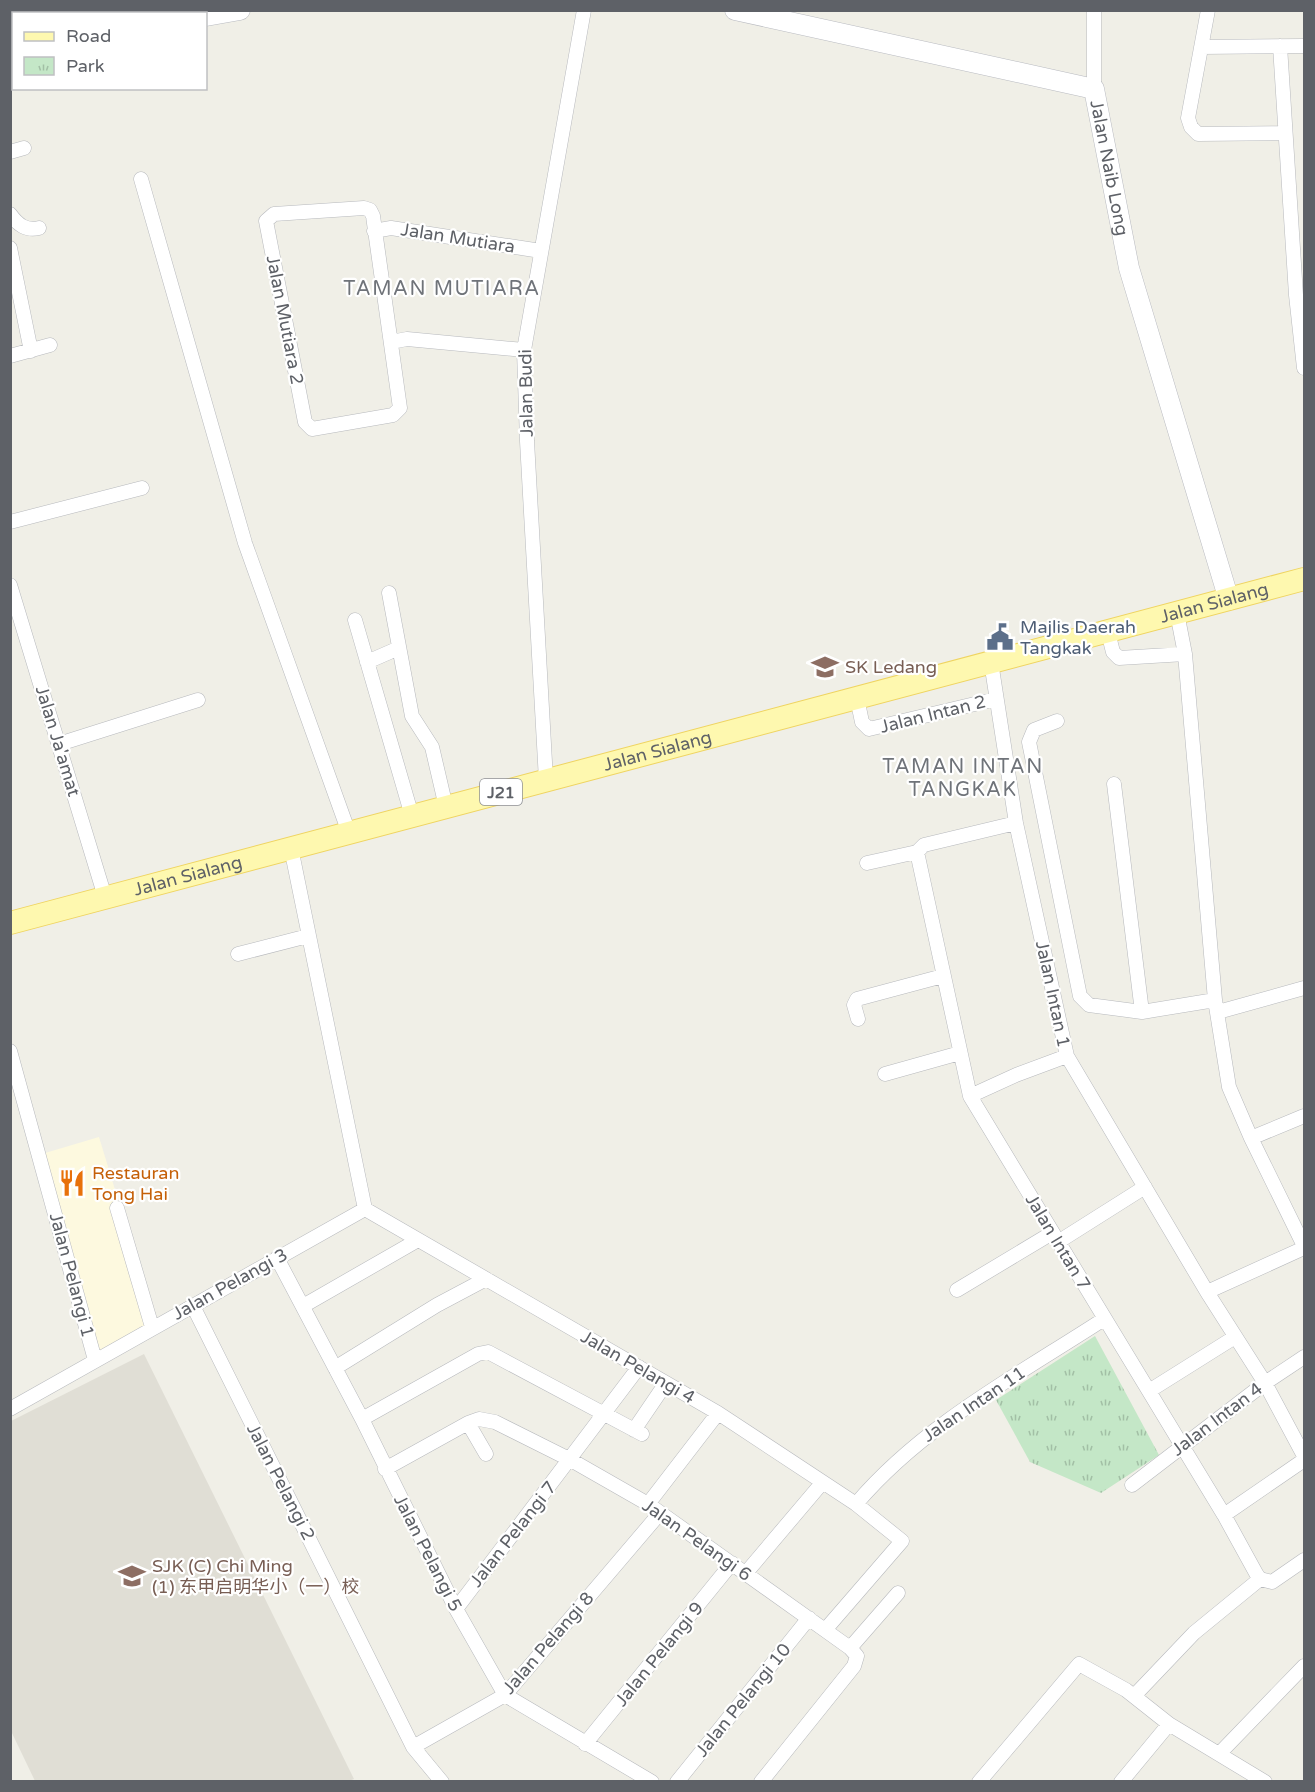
<svg xmlns="http://www.w3.org/2000/svg" width="1315" height="1792" font-family="'Varela Round','Noto Sans SC',sans-serif">
  <style>
    .commercial { fill: #fdf9df }
    .education { fill: #e0ded5 }
    .park { fill: url(#park-tufts) }
    .lines { fill: none; stroke-linecap: round; stroke-linejoin: round }
    .minor-casing { stroke: #b7b9bd; stroke-width: 15 }
    .secondary-casing { stroke: #b8bac0; stroke-width: 21 }
    .primary-casing { stroke: #efd461; stroke-width: 24 }
    .minor { stroke: #fff; stroke-width: 14 }
    .secondary { stroke: #fff; stroke-width: 20 }
    .primary { stroke: #fef8af; stroke-width: 22 }
    .labels { text-anchor: middle; stroke-width: 4.5; stroke-linejoin: round; paint-order: stroke }
    .shield { fill: #fff; stroke: #8e9095; stroke-width: 1.5 }
    .shield-label { font-size: 16px; font-weight: bold; fill: #5e6167 }
    .street-label { font-size: 18px; fill: #5e6167; stroke: #fff }
    .service-label { font-size: 18px; fill: #4e5e75; stroke: #fff; text-anchor: start }
    .education-label { font-size: 18px; fill: #785e54; stroke: #fff; text-anchor: start }
    .food-label { font-size: 18px; fill: #c56008; stroke: #fff; text-anchor: start }
    .neighbourhood-label { font-size: 20px; letter-spacing: 1.5px; fill: #6f7379; stroke: #fff }
  </style>
  <defs>
    <pattern id="park-tufts" width="24" height="20" patternUnits="userSpaceOnUse" patternTransform="scale(1.5)"><rect width="24" height="20" fill="#c4e7c7"/><path d="M3 7l-1-3M5 7V3M7 7l1-3M15 17l-1-3M17 17v-4M19 17l1-3" fill="none" stroke="#a2bfa5"/></pattern>
  </defs>
  <rect width="100%" height="100%" fill="#f0efe7"/>
  <path class="commercial" d="M 99,1137 L 155,1321 L 90,1359 L 35,1156 Z"/>
  <path class="education" d="M 144,1354 L 354,1779 L 349,1781 L 35,1781 L 11,1731 L 11,1421 Z"/>
  <path class="park" d="M 1095,1336 L 1159,1455 L 1101,1493 L 1030,1462 L 996,1400 Z"/>
  <g class="lines">
    <defs>
      <path id="minor" d="M 1094,10 L 1094,89
        M 1208,10 L 1188,118 L 1191,127 L 1198,134 L 1284,133
        M 1280,46 L 1296,295 L 1304,368
        M 1201,47 L 1304,46
        M 10,152 L 24,148
        M 141,179 L 245,543 L 349,833
        M 364,208 L 370,210 L 373,216 L 400,408 L 393,415 L 312,429 L 305,422 L 266,221 L 274,214 Z
        M 10,214 C 18,225 26,231 39,228
        M 374,231 L 391,228 L 541,251
        M 10,248 L 31,351
        M 391,342 L 407,339 L 524,350
        M 10,356 L 50,345
        M 10,522 L 142,488
        M 10,585 L 105,897
        M 389,593 L 412,716 L 432,747 L 446,807
        M 1177,613 L 1185,654 L 1215,1000 L 1229,1087 L 1251,1138 L 1304,1246
        M 355,620 L 412,816
        M 1108,632 L 1113,652 L 1119,658 L 1185,654
        M 367,662 L 399,648
        M 991,662 L 1016,823 L 1067,1056 L 1207,1292 L 1265,1383 L 1304,1456
        M 857,698 L 862,722 L 869,729 L 996,699
        M 1057,721 L 1034,730 L 1029,742 L 1080,996 L 1089,1005 L 1142,1012
        M 59,744 L 198,700
        M 546,780 L 527,441 L 524,350 L 584,10
        M 1114,784 L 1142,1012 L 1215,1000
        M 1016,823 L 924,845 L 917,852 L 970,1096 L 1224,1515 L 1257,1575 L 1260,1579 L 1272,1582 L 1304,1560
        M 291,848 L 365,1209
        M 867,863 L 917,852
        M 238,954 L 308,936
        M 1218,1012 L 1304,988
        M 858,1019 L 854,1005 L 857,999 L 943,976
        M 10,1051 L 95,1360
        M 885,1074 L 960,1053
        M 970,1096 L 1016,1075 L 1067,1056
        M 1251,1138 L 1304,1116
        M 117,1208 L 152,1327
        M 365,1209 L 718,1413 L 856,1504 L 902,1541 L 825,1630
        M 1058,1242 L 1145,1187
        M 277,1258 L 362,1419 L 456,1609 L 505,1695 L 652,1782
        M 957,1290 L 1052,1233
        M 1207,1292 L 1304,1248
        M 193,1306 L 413,1747 L 442,1782
        M 303,1306 L 418,1240
        M 335,1368 L 437,1305 L 486,1279
        M 1149,1391 L 1235,1337
        M 10,1409 L 365,1209
        M 362,1419 L 478,1354 L 488,1352 L 642,1434
        M 468,1423 L 486,1454
        M 634,1430 L 666,1383
        M 385,1469 L 468,1423 L 479,1419 L 495,1422 L 571,1460 L 648,1504 L 850,1648 L 857,1656 L 854,1666 L 761,1782
        M 1132,1485 L 1265,1383 L 1304,1357
        M 648,1504 L 718,1413
        M 856,1504 C 923,1425 1018,1375 1104,1319
        M 1224,1515 L 1304,1460
        M 745,1574 L 822,1483
        M 456,1609 L 639,1367
        M 850,1648 L 898,1593
        M 1134,1696 L 1194,1633 L 1260,1579
        M 585,1744 L 732,1563
        M 413,1747 L 505,1695 L 660,1513
        M 1219,1754 L 1304,1666
        M 677,1782 L 809,1618
        M 979,1782 L 1079,1664 L 1126,1690 L 1169,1724 L 1265,1782
        M 1121,1782 L 1169,1724"/>
      <g id="secondary">
        <path id="s1" d="M 735,10 L 1094,89 L 1129,268 L 1229,600"/>
        <path d="M 206,16 L 240,10"/>
        <path d="M 10,51 L 14,50"/>
      </g>
      <g id="primary">
        <path id="s2" d="M 10,923 L 1304,579"/>
      </g>
    </defs>
    <use href="#minor" class="minor-casing"/>
    <use href="#secondary" class="secondary-casing"/>
    <use href="#primary" class="primary-casing"/>
    <use href="#minor" class="minor"/>
    <use href="#secondary" class="secondary"/>
    <use href="#primary" class="primary"/>
  </g>
  <defs>
    <symbol id="civic-bare" viewBox="-9 -9 18 18"><path d="M-.6-6.5H3V-4.5H.6V-3L4-1V1h2V6H-6V1h2V-1L-.6-3ZM-1.2 2.5V6h2.4V2.5Z" fill="#5c6f8a" stroke="#fff" stroke-width="2.5" paint-order="stroke"/></symbol>
    <symbol id="school-bare" viewBox="-9 -9 18 18"><path d="M0-5L7-2L0 1L-7-2ZM-4 1L0 2.5L4 1V4Q0 6-4 4Z" fill="#8d6e63" stroke="#fff" stroke-width="2.5" paint-order="stroke"/></symbol>
    <symbol id="restaurant-bare" viewBox="-9 -9 18 18"><path d="M-5-6h1v4h1v-4h1v4h1v-4h1v5L-1.5 .5V6h-2V.5L-5-1ZM5-6V6H3V1.5H1.5Q1.5-4 5-6Z" fill="#e8710a" stroke="#fff" stroke-width="2.5" paint-order="stroke"/></symbol>
  </defs>
  <g fill-rule="evenodd">
    <use href="#civic-bare" x="981" y="618" width="38" height="38"/>
    <use href="#school-bare" x="806" y="648" width="38" height="38"/>
    <use href="#restaurant-bare" x="53" y="1164" width="38" height="38"/>
    <use href="#school-bare" x="113" y="1557" width="38" height="38"/>
  </g>
  <g class="labels">
    <rect class="shield" x="480" y="779" width="42" height="26" rx="4.5"/>
    <g class="shield-label">
      <text x="501" y="798">J21</text>
    </g>
    <g class="street-label">
      <text dy="6" stroke="none"><textPath href="#s1" startOffset="448">Jalan Naib Long</textPath></text>
      <text transform="translate(458 238) rotate(9)" y="6">Jalan Mutiara</text>
      <text transform="translate(285 320) rotate(79)" y="6">Jalan Mutiara 2</text>
      <text transform="translate(526 393) rotate(-91)" y="6">Jalan Budi</text>
      <text dy="6" stroke="none"><textPath href="#s2" startOffset="1246">Jalan Sialang</textPath></text>
      <text transform="translate(933 714) rotate(-14)" y="6">Jalan Intan 2</text>
      <text transform="translate(58 741) rotate(73)" y="6">Jalan Ja'amat</text>
      <text dy="6" stroke="none"><textPath href="#s2" startOffset="670">Jalan Sialang</textPath></text>
      <text dy="6" stroke="none"><textPath href="#s2" startOffset="184">Jalan Sialang</textPath></text>
      <text transform="translate(1053 994) rotate(78)" y="6">Jalan Intan 1</text>
      <text transform="translate(1058 1242) rotate(59)" y="6">Jalan Intan 7</text>
      <text transform="translate(72 1275) rotate(75)" y="6">Jalan Pelangi 1</text>
      <text transform="translate(230 1284) rotate(-29)" y="6">Jalan Pelangi 3</text>
      <text transform="translate(638 1367) rotate(30)" y="6">Jalan Pelangi 4</text>
      <text transform="translate(974 1404) rotate(-34)" y="6">Jalan Intan 11</text>
      <text transform="translate(1217 1419) rotate(-37)" y="6">Jalan Intan 4</text>
      <text transform="translate(281 1482) rotate(63)" y="6">Jalan Pelangi 2</text>
      <text transform="translate(513 1534) rotate(-52)" y="6">Jalan Pelangi 7</text>
      <text transform="translate(697 1540) rotate(35)" y="6">Jalan Pelangi 6</text>
      <text transform="translate(428 1553) rotate(63)" y="6">Jalan Pelangi 5</text>
      <text transform="translate(548 1643) rotate(-49)" y="6">Jalan Pelangi 8</text>
      <text transform="translate(659 1654) rotate(-51)" y="6">Jalan Pelangi 9</text>
      <text transform="translate(743 1700) rotate(-51)" y="6">Jalan Pelangi 10</text>
    </g>
    <g class="service-label">
      <text x="1020" y="633">Majlis Daerah<tspan x="1020" dy="21">Tangkak</tspan></text>
    </g>
    <g class="education-label">
      <text x="845" y="673">SK Ledang</text>
      <text x="152" y="1572">SJK (C) Chi Ming<tspan x="152" dy="21">(1) 东甲启明华小（一）校</tspan></text>
    </g>
    <g class="food-label">
      <text x="92" y="1179">Restauran<tspan x="92" dy="21">Tong Hai</tspan></text>
    </g>
    <g class="neighbourhood-label">
      <text x="442" y="295">TAMAN MUTIARA</text>
      <text x="963" y="773">TAMAN INTAN<tspan x="963" dy="23">TANGKAK</tspan></text>
    </g>
  </g>
  <rect width="1315" height="1792" fill="none" stroke="#5e6167" stroke-width="24"/>
  <rect x="12" y="12" width="195" height="78" fill="#ffffff" stroke="#bfc0c2" stroke-width="1.5"/>
  <rect x="24" y="32" width="30" height="9" fill="#fef8af" stroke="#bfc0c2" stroke-width="1.5"/>
  <text x="66" y="42" font-size="18" fill="#5e6167">Road</text>
  <rect x="24" y="57" width="30" height="18" fill="url(#park-tufts)" stroke="#bfc0c2" stroke-width="1.5"/>
  <text x="66" y="72" font-size="18" fill="#5e6167">Park</text>
</svg>
